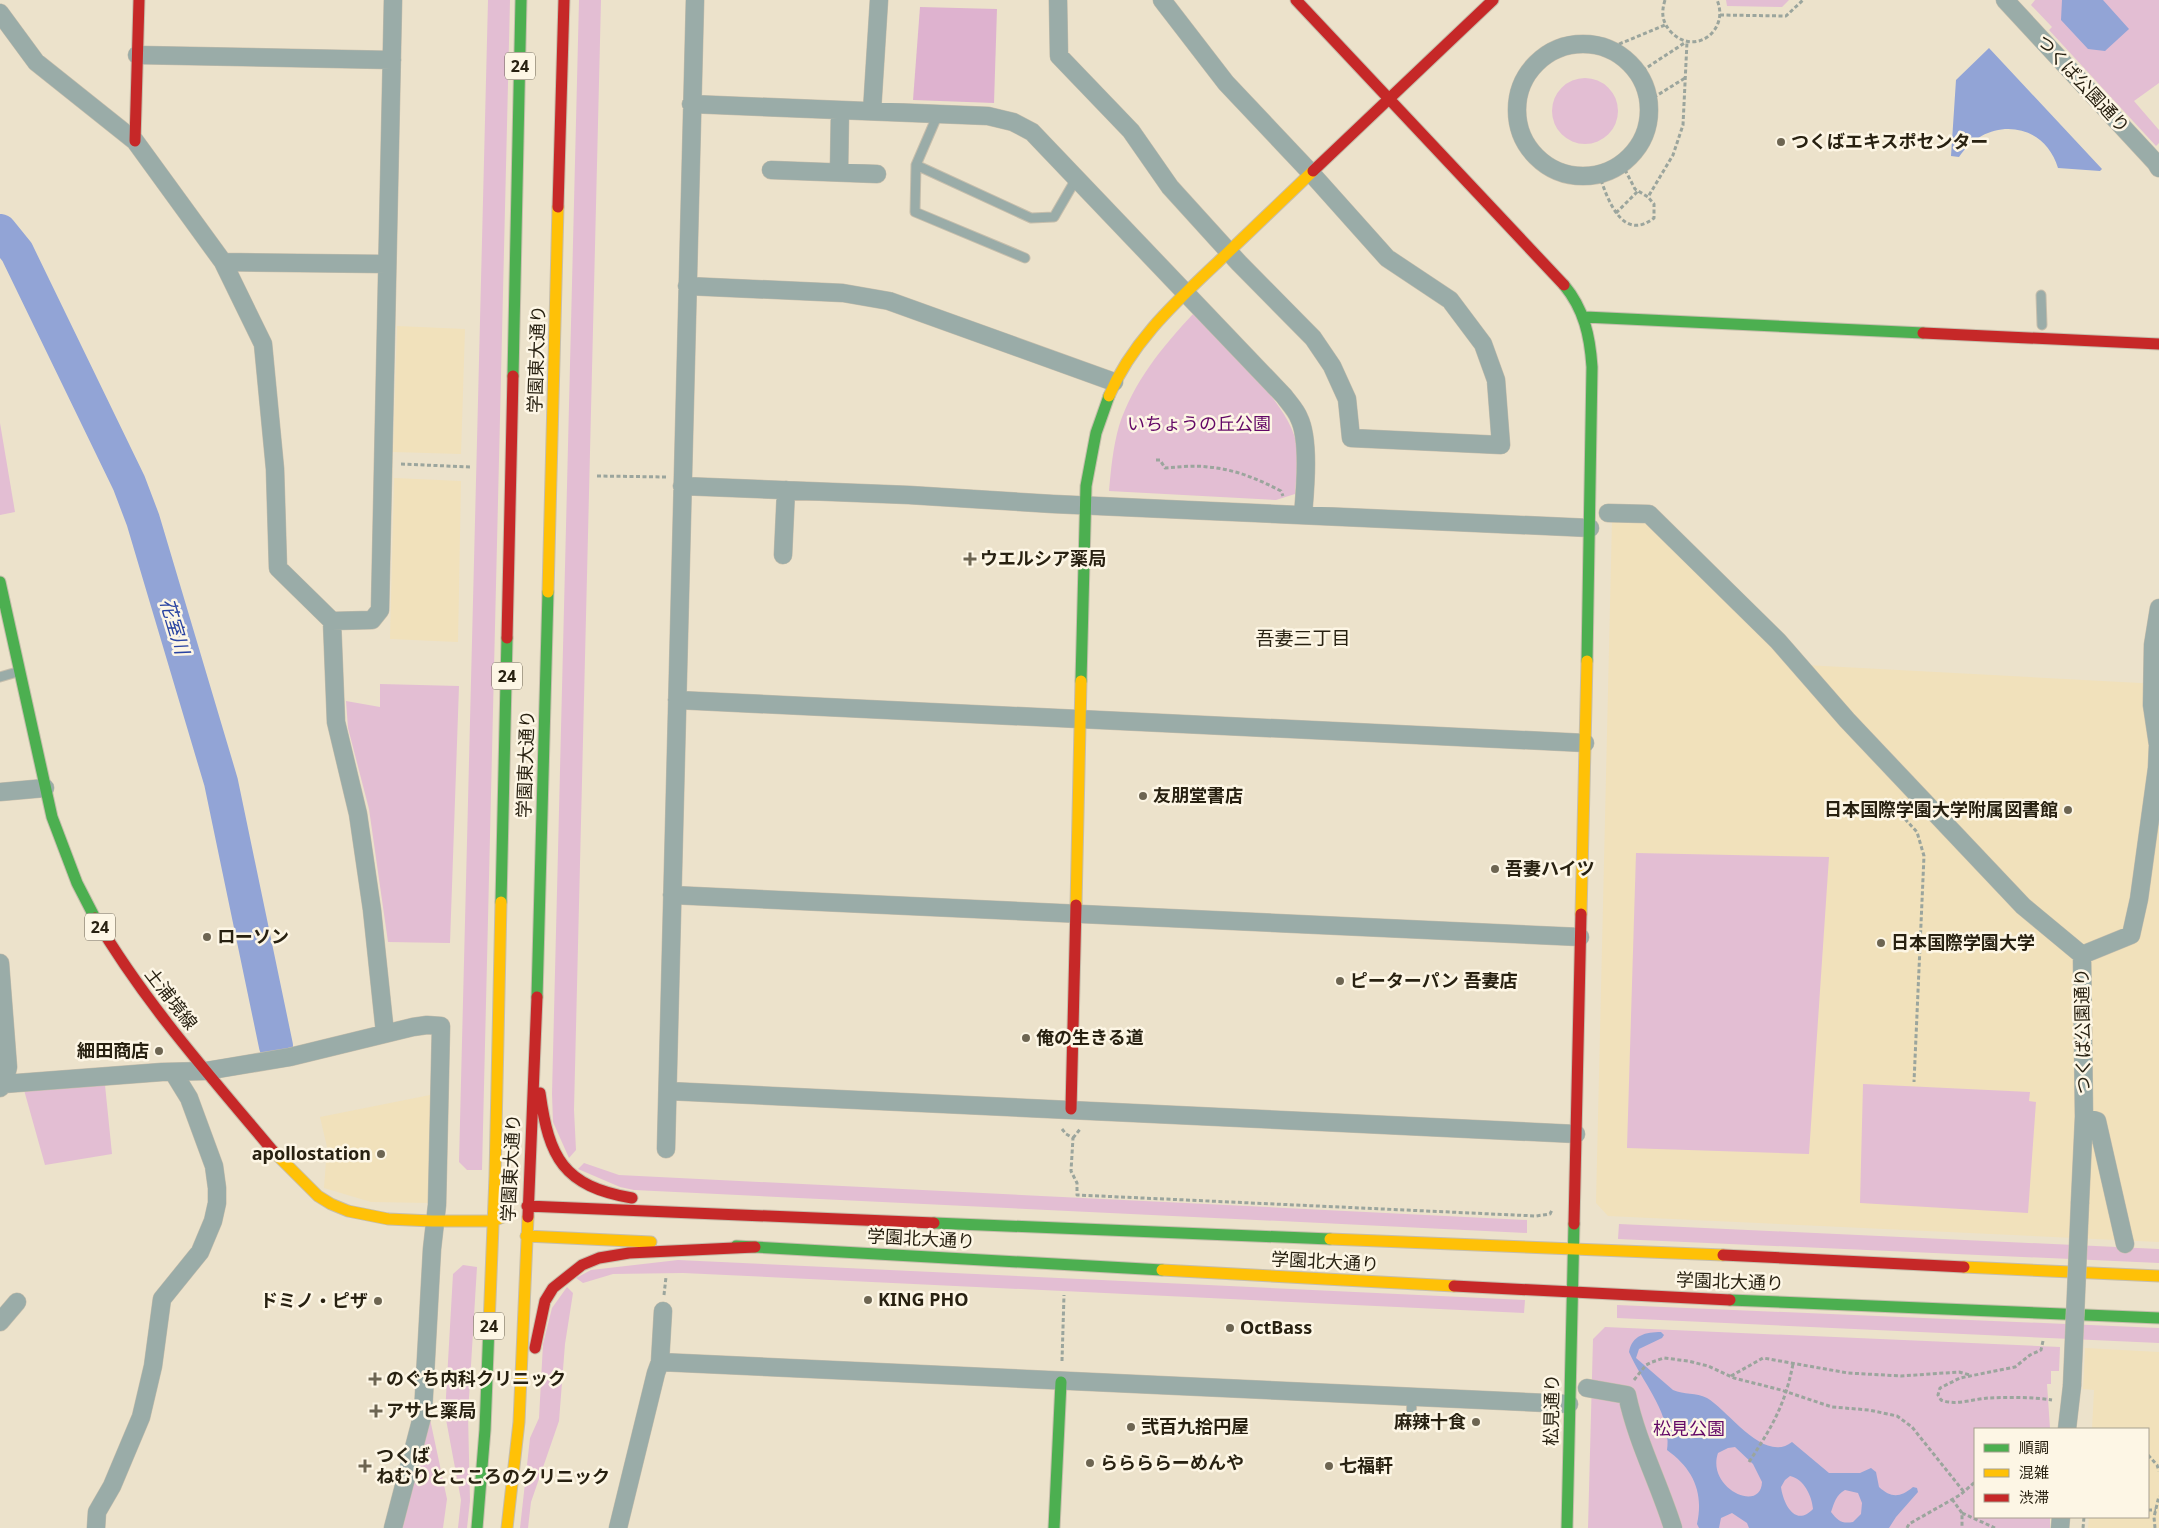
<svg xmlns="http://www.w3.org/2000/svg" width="2159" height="1528" font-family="'Noto Sans','Noto Sans JP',sans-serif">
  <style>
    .built { fill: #f1e1bb }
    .green { fill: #e3bed3 }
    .forest { fill: #deb2cf }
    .water { fill: #92a4d6; fill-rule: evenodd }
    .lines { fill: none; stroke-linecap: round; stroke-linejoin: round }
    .river { stroke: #92a4d6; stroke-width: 34 }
    .lane-casing { stroke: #c6beac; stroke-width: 11 }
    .street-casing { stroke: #c6beac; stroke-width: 19 }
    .fast-casing { stroke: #c6beac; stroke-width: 13 }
    .slow-casing { stroke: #c6beac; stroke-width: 13 }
    .jam-casing { stroke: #c6beac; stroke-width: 13 }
    .path { stroke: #9ba59d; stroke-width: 3; stroke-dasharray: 4 2.5; stroke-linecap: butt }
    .lane { stroke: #9aaca8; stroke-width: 9 }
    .street { stroke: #9aaca8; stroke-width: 18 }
    .fast { stroke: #4caf50; stroke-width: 11 }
    .slow { stroke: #ffc107; stroke-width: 11 }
    .jam { stroke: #c62828; stroke-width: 11 }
    .street-bridge-casing { stroke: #c6beac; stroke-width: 19; stroke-linecap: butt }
    .street-bridge { stroke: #9aaca8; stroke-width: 18 }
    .poi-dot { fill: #6d6552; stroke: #fdf6e5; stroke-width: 2 }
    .labels { text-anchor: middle; stroke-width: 5; stroke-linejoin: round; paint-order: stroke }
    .shield { fill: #fdf6e5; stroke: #686151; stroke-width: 1 }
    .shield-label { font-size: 16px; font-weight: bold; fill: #282111 }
    .street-label { font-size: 18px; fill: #282111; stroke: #fdf6e5 }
    .poi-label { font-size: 18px; font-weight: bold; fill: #282111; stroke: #fdf6e5; text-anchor: start }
    .park-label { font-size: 18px; fill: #630866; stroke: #fdf6e5 }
    .water-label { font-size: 19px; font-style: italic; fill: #2742a1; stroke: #fdf6e5 }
    .neighbourhood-label { font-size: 19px; fill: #282111; stroke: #fdf6e5 }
  </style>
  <rect width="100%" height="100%" fill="#ece2cb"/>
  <path class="built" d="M 397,326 L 465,329 L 461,454 L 393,452 Z
    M 394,478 L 461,481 L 458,642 L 390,639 Z
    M 1612,520 L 1652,524 L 1805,665 L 2159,684 L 2159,1242 L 1608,1216 L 1596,1203 Z
    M 430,1095 L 430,1203 L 371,1202 L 324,1188 L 327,1147 L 320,1117 Z
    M 2085,1348 L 2159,1352 L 2159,1528 L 2088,1528 L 2089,1517 L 2148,1517 L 2148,1429 L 2092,1429 L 2094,1390 L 2083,1389 Z"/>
  <path class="green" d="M 488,0 L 510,0 L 482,1170 L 467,1170 L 459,1162 Z
    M 579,0 L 601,0 L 574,1110 L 576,1150 L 569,1158 L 553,1122 L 552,1094 Z
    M 1726,0 L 1789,0 L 1782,7 L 1727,6 Z
    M 2035,0 L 2159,0 L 2159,83 L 2134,101 L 2159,130 L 2159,143 L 2156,146 L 2049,30 L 2052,27 L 2031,5 Z
    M1552 111a33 33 0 1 1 66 0a33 33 0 1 1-66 0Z
    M 1193,314 C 1223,345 1293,405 1297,448 C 1298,463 1296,479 1295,494 L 1276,500 L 1109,491 C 1111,469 1113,447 1119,426 C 1133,383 1162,347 1193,314 Z
    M 0,423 L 15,512 L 0,515 Z
    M 380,684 L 459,686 L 450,943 L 388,942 L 369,809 L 348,728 L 346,701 L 380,707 Z
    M 1636,853 L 1829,857 L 1809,1154 L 1627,1148 Z
    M 1863,1084 L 2030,1092 L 2029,1101 L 2036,1102 L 2028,1213 L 1860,1203 Z
    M 105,1085 L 112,1154 L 45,1165 L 24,1090 Z
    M 584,1163 L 619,1175 L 1527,1220 L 1527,1233 L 634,1190 L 620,1187 L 578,1169 Z
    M 1619,1224 L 2159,1249 L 2159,1263 L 1618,1239 Z
    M 678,1260 L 1525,1300 L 1524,1313 L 683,1273 L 613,1274 L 583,1283 L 576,1278 L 591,1270 Z
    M 463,1265 L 477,1267 L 468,1414 L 470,1501 L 467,1528 L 458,1528 L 461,1500 L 445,1414 L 453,1274 Z
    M 567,1287 L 573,1293 L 565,1344 L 559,1421 L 531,1502 L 528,1528 L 520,1528 L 530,1438 L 539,1418 L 543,1344 L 552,1308 Z
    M 1617,1305 L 2159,1328 L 2159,1343 L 1617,1318 Z
    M 1605,1327 L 2060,1347 L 2059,1371 L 2051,1371 L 2051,1384 L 2047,1384 L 2050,1429 L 1975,1429 L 1975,1517 L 2050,1517 L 2050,1528 L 1588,1528 L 1593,1339 Z
    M 430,1419 L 447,1499 L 443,1528 L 402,1528 Z"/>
  <path class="forest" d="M 920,7 L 997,9 L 994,103 L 913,100 Z"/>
  <path class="water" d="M 2062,0 L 2103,0 L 2129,29 L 2105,51 L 2088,49 L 2061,20 Z
    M 1989,48 L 2102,169 L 2100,171 L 2058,168 C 2044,120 1986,116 1959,157 L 1951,156 L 1956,80 Z
    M 1661,1332 L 1664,1335 L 1662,1338 L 1639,1349 L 1636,1358 L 1673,1390 C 1684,1395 1696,1392 1707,1398 C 1729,1411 1764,1464 1792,1442 L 1829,1473 L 1860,1473 L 1871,1468 L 1876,1472 L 1879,1487 C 1891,1498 1900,1498 1913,1487 L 1917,1488 L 1918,1492 L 1896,1517 L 1889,1528 L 1749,1528 L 1747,1523 L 1732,1513 L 1721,1518 L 1719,1528 L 1699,1528 L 1697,1524 C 1704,1492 1693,1469 1667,1450 C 1672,1413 1643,1384 1629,1352 C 1632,1335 1646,1332 1661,1332 ZM 1735,1447 L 1753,1464 L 1762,1482 C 1761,1514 1706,1488 1718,1453 L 1728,1448 ZM 1790,1476 C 1804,1479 1812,1496 1813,1509 C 1795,1528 1783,1503 1781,1487 L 1785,1480 ZM 1845,1490 L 1858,1493 L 1862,1503 L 1861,1514 L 1853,1522 C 1842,1524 1838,1521 1831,1512 C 1834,1503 1836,1495 1845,1490 Z"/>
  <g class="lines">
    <path class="river" d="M 0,231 L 17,252 L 129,483 L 143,520 L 221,782 L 276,1046"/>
    <defs>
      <path id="lane" d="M 938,114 L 916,165 L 1031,218 L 1054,217 L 1076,179
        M 916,165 L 915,212 L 1025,258
        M 2041,295 L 2042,325
        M 0,677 L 17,672
        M 1411,1420 L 1412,1397"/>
      <path id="street" d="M 1058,0 L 1059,56 L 1131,131 L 1170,187 L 1239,263 L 1313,338 L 1332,366 L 1347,399 L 1351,438 L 1501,445 L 1496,380 L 1483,344 L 1450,300 L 1387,258 L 1311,173 L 1226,83 L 1162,0
        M 2005,0 L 2156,163 L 2159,168
        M 0,13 L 36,62 L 135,141 L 223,262 L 263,344 L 275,469 L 278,568 L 332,621 L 336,722 L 358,814 L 372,910 L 385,1033
        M1517 110a66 66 0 1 1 132 0a66 66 0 1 1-132 0Z
        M 137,55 L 392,60
        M 691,104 L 988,116 L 1013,122 L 1032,132 L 1284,396 C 1289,403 1296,410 1299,418 C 1310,440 1305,491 1303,515
        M 872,111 L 879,0
        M 771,170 L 877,174
        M 839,172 L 840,110
        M 223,262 L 387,264
        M 687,286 L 843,293 L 889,301 L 1114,382
        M 682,486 L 909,495 L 1053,504 L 1590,528
        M 1608,513 L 1649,514 L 1778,641 L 1847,720 L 2023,906 L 2082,955
        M 783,555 L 786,490
        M 332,621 L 372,620 L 380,610 L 393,0
        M 677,700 L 1585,743
        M 0,792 L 45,788
        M 672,895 L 1580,937
        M 0,963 L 8,1067 L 4,1084 L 0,1088
        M 0,1083 L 4,1084 L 162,1072 L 206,1071 L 290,1057 L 413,1027 L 427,1025 L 441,1026 L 437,1205 L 432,1249 L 423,1413 L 393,1528
        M 668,1091 L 1576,1134
        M 2084,1117 L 2097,1121 L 2125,1244
        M 666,1149 L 695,0
        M 2080,1202 L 2084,1117 L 2082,955 L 2131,935 L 2139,899 L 2157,768 L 2158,745 L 2152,705 L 2153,645 L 2159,608
        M 0,1322 L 17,1302
        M 660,1362 L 1569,1404
        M 1587,1388 L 1627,1395 C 1637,1442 1659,1483 1673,1528
        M 2067,1429 L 2072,1386
        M 96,1528 L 97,1512 L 112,1486 L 141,1417 L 153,1366 L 162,1299 L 200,1252 L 213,1221 L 217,1203 L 217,1188 L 214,1166 L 189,1098 L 173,1072
        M 618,1528 L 656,1373 L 660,1362 L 663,1311
        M 2060,1528 L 2061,1517"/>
      <path id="fast" d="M 1564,285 C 1584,309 1590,336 1592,367 L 1587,661
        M 1585,317 L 1923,333
        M 513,376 L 521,0
        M 0,582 L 52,817 L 77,883 L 95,918
        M 1081,681 L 1086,486 L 1096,433 L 1109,396
        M 501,902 L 507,638
        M 537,997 L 548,592
        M 934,1223 L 1330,1239
        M 736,1246 L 1162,1270
        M 1730,1300 L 2159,1318
        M 477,1528 L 485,1430 L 489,1325
        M 1054,1528 L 1061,1382
        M 1567,1528 L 1574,1224"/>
      <path id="slow" d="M 1109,396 C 1132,341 1177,301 1219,261 C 1250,231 1282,201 1313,171
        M 548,592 L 558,207
        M 1076,905 L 1081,681
        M 1581,914 L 1587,661
        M 273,1151 L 318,1196 L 331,1204 L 348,1211 L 388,1219 L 432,1221 L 493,1221 L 510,1214
        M 526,1236 L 651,1242
        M 1330,1239 L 1723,1255
        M 1964,1267 L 2159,1276
        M 1162,1270 L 1454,1286
        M 489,1325 L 495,1176 L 501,902
        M 507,1528 L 519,1422 L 528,1217"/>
      <path id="jam" d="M 1296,0 L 1564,285
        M 135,141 L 139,0
        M 1313,171 L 1493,0
        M 558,207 L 564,0
        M 1923,333 L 2159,344
        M 507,638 L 513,376
        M 95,918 C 145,1003 210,1076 273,1151
        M 540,1093 C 549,1158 563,1186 632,1198
        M 1071,1109 L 1076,905
        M 527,1206 L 934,1223
        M 528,1217 L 537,997
        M 1574,1224 L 1581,914
        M 1723,1255 L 1964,1267
        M 1454,1286 L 1730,1300
        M 535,1348 L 545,1301 L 553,1288 L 582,1265 L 599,1258 L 629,1253 L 755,1247"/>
    </defs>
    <use href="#lane" class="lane-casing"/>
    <use href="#street" class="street-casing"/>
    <use href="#fast" class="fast-casing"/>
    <use href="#slow" class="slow-casing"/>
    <use href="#jam" class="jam-casing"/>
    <path class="path" d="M 1665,0 C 1661,13 1662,22 1671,32 C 1695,57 1730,30 1717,0
      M 1720,15 L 1786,16 L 1803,0
      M 1607,49 L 1665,25
      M 1637,74 L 1686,42
      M 1648,101 L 1685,78
      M 1622,164 L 1635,189 L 1648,197 L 1673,155 L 1683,125 L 1687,42
      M 1599,174 C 1607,198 1622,243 1654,218 L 1654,204 L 1648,197
      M 1616,213 L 1638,191
      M 1156,460 L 1160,460 L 1165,468 C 1179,467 1194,465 1208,467 C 1234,469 1258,479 1281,491 L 1283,496
      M 401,464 L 470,467
      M 597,476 L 667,477
      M 1905,819 L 1917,832 L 1924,856 L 1914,1082
      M 1062,1129 L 1066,1134 L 1073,1138 L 1071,1171 L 1077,1183 L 1077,1195 L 1536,1216 L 1550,1214 L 1552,1210
      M 1073,1138 L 1081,1128
      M 664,1295 L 666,1277
      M 2043,1341 L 2041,1350 L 2030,1355 L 2015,1367 L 1960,1378 L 1940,1388 L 1938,1395 L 1941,1400 C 1955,1406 1973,1399 1988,1398 C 2009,1397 2032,1397 2052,1400
      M 1062,1361 L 1064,1295
      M 1731,1376 L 1763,1358 L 1848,1373 L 1901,1376 L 1959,1372 L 1970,1375
      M 1634,1380 L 1646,1365 L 1652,1362 L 1664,1358 L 1688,1361 L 1708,1366 L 1734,1378 L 1781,1390 L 1832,1407 L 1869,1410 L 1897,1416 L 1912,1427 L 1964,1492
      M 2148,1455 L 2157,1465 L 2159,1471
      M 1749,1462 C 1772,1427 1785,1405 1793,1364
      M 1952,1499 L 1962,1513 L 1962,1528
      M 2148,1510 L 2156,1510
      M 1962,1513 L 1995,1528
      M 1907,1528 L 1909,1524 L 1960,1495 L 1975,1482
      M 2083,1528 L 2084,1517
      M 2155,1528 L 2154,1517 L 2159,1496"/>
    <use href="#lane" class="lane"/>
    <use href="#street" class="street"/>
    <use href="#fast" class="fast"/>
    <use href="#slow" class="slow"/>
    <use href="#jam" class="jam"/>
    <defs>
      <path id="street-bridge" d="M 2072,1386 L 2080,1202"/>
    </defs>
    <use href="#street-bridge" class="street-bridge-casing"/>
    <use href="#street-bridge" class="street-bridge"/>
  </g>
  <g class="poi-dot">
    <circle cx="1781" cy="142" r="5"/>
    <path d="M967.5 551.5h5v5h5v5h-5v5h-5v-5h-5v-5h5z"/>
    <circle cx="1143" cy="796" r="5"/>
    <circle cx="2068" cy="810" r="5"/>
    <circle cx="1495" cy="869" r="5"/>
    <circle cx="207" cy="937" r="5"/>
    <circle cx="1881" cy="943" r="5"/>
    <circle cx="1340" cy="981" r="5"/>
    <circle cx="1026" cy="1038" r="5"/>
    <circle cx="159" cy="1051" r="5"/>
    <circle cx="381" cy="1154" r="5"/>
    <circle cx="868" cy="1300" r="5"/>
    <circle cx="378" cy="1301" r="5"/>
    <circle cx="1230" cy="1328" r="5"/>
    <path d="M372.5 1371.5h5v5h5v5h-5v5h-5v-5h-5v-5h5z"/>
    <path d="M373.5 1403.5h5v5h5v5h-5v5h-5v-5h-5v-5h5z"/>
    <circle cx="1476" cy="1422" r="5"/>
    <circle cx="1131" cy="1427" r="5"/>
    <circle cx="1090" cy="1463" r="5"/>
    <path d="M362.5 1458.5h5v5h5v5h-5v5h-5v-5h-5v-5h5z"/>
    <circle cx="1329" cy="1466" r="5"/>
  </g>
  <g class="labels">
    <g class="shield">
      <rect x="505" y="52.5" width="30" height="27" rx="4"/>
      <rect x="492" y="662.5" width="30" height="27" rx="4"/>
      <rect x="85" y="913.5" width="30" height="27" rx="4"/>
      <rect x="474" y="1312.5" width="30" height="27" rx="4"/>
    </g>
    <g class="shield-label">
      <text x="520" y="72">24</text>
      <text x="507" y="682">24</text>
      <text x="100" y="933">24</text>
      <text x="489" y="1332">24</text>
    </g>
    <g class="street-label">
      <text transform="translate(2083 84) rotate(47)" y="6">つくば公園通り</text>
      <text transform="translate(537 359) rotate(-88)" y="6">学園東大通り</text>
      <text transform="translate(526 764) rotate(-88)" y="6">学園東大通り</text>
      <text transform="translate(171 999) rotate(52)" y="6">土浦境線</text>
      <text transform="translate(2083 1031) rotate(-91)" y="6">つくば公園通り</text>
      <text transform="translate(511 1168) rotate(-87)" y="6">学園東大通り</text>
      <text transform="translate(921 1239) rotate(3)" y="6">学園北大通り</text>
      <text transform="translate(1325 1262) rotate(3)" y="6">学園北大通り</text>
      <text transform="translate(1730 1282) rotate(2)" y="6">学園北大通り</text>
      <text transform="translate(1552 1410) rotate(-89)" y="6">松見通り</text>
    </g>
    <g class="poi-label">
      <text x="1791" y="148">つくばエキスポセンター</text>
      <text x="980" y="565">ウエルシア薬局</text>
      <text x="1153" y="802">友朋堂書店</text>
      <text x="2058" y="816" text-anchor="end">日本国際学園大学附属図書館</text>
      <text x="1505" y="875">吾妻ハイツ</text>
      <text x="217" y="943">ローソン</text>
      <text x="1891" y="949">日本国際学園大学</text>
      <text x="1350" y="987">ピーターパン 吾妻店</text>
      <text x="1036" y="1044">俺の生きる道</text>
      <text x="149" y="1057" text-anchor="end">細田商店</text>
      <text x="371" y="1160" text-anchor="end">apollostation</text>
      <text x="878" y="1306">KING PHO</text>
      <text x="368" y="1307" text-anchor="end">ドミノ・ピザ</text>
      <text x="1240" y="1334">OctBass</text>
      <text x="386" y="1385">のぐち内科クリニック</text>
      <text x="386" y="1417">アサヒ薬局</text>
      <text x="1466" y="1428" text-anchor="end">麻辣十食</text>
      <text x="1141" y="1433">弐百九拾円屋</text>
      <text x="376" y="1462">つくば<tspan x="376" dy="21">ねむりとこころのクリニック</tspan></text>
      <text x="1100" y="1469">ららららーめんや</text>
      <text x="1339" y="1472">七福軒</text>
    </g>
    <g class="park-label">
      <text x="1199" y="430">いちょうの丘公園</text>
      <text x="1689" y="1435">松見公園</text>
    </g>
    <g class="water-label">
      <text transform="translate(175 626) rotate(73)" y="7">花室川</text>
    </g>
    <g class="neighbourhood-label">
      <text x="1303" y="645">吾妻三丁目</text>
    </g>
  </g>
  <rect x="1974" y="1428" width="175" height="90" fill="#fdf6e5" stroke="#a8a190"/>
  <rect x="1984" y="1444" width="25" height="8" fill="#4caf50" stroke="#a8a190"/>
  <text x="2019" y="1453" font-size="15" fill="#282111">順調</text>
  <rect x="1984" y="1469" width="25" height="8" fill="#ffc107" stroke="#a8a190"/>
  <text x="2019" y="1478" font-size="15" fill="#282111">混雑</text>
  <rect x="1984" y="1494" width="25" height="8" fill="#c62828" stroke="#a8a190"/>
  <text x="2019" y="1503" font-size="15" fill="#282111">渋滞</text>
</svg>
